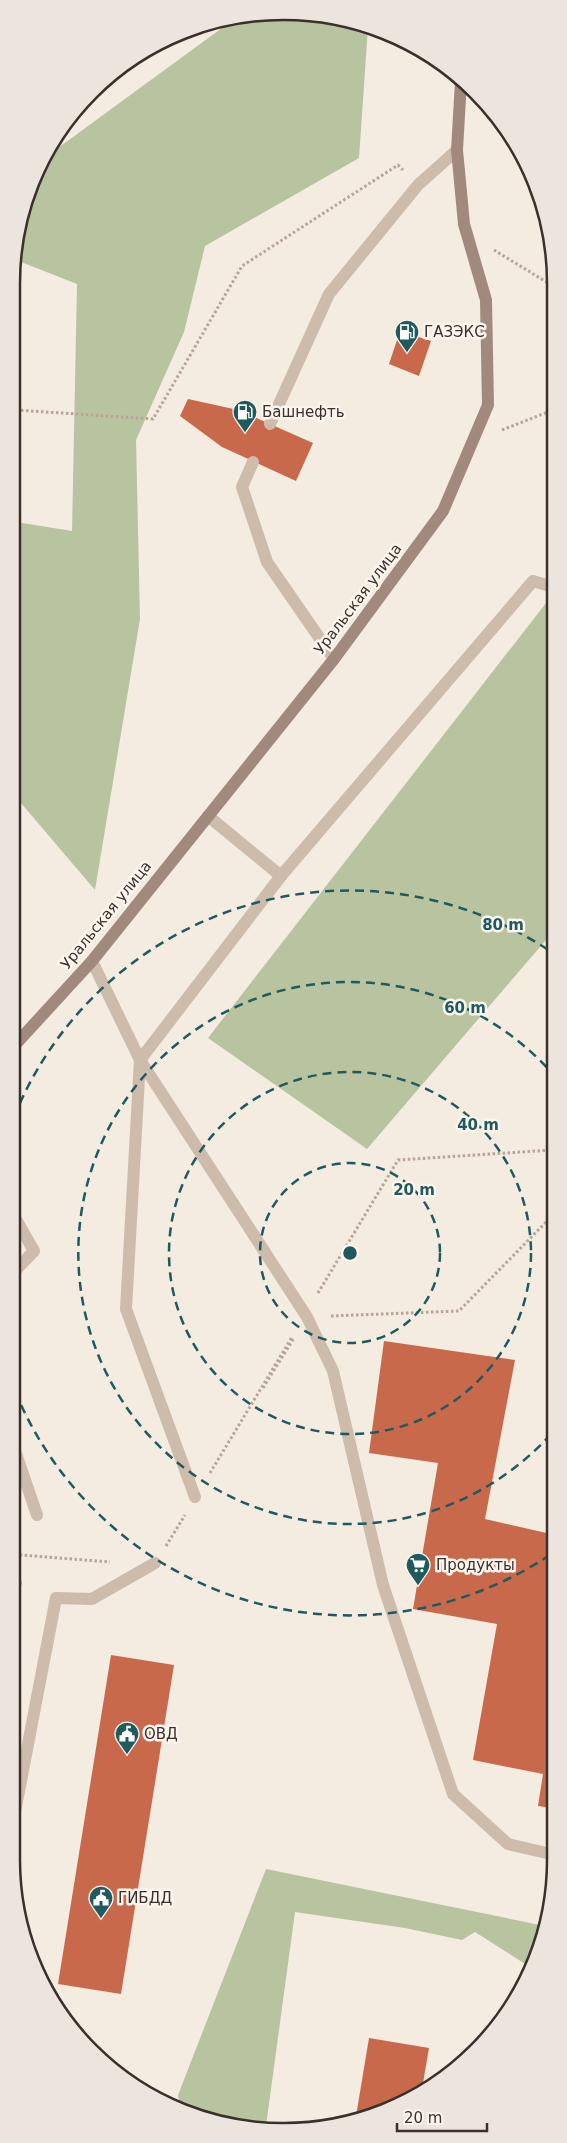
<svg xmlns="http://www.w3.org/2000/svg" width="567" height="2143" font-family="'DejaVu Sans',sans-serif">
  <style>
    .green { fill: #b8c4a0 }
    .building { fill: #c8694b }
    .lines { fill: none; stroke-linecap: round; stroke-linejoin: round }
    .path { stroke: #b9a596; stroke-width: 3; stroke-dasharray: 2.5 2.5; stroke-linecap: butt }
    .lane { stroke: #cdbbac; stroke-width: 12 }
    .street { stroke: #cdbbac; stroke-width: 12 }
    .secondary { stroke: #a18a7d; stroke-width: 12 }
    .ring { fill: none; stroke: #1f5a5e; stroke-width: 2.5; stroke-dasharray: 9 6 }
    .labels { text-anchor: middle; stroke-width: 5; stroke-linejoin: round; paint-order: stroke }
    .poi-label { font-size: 15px; fill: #3b302b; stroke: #fbf5ee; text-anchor: start }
    .street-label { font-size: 15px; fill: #3b302b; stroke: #fbf5ee }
    .rim { fill: none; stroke: #3b302b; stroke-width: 2.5 }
    .centre { fill: #1f5a5e; stroke: #fbf5ee; stroke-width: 2.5 }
    .ring-label { font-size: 15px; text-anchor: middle; font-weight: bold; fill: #1f5a5e; stroke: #fbf5ee; stroke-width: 5; stroke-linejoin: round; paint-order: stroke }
  </style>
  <rect width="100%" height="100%" fill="#f4ebe1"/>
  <path class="green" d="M 336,16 L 368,27 L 359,158 L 205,246 L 184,332 L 136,440 L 140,619 L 95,890 L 15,796 L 16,522 L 72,531 L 77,284 L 16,260 L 16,231 L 47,156 L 237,17 Z
    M 553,594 L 552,933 L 367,1149 L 208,1038 Z
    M 266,1869 L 545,1926 L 530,1967 L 475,1932 L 462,1940 L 405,1928 L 295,1912 L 266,2126 L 261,2130 L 180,2108 L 178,2095 Z"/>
  <path class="building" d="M 400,331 L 431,341 L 419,376 L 389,364 Z
    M 188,399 L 238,410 L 313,443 L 296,481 L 222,447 L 180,416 Z
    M 384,1341 L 515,1360 L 485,1519 L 551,1534 L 551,1663 L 547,1683 L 551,1684 L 551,1808 L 538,1806 L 543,1774 L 473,1760 L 497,1624 L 413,1609 L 438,1463 L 369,1453 Z
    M 111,1655 L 174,1665 L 121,1994 L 58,1984 Z
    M 369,2038 L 429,2048 L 422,2089 L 355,2122 Z"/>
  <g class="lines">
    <path class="path" d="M 494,250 L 553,286
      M 16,410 L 153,419 L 242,266 L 398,165 L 403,170
      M 502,430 L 553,410
      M 318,1293 L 398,1160 L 552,1150
      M 331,1316 L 459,1311 L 552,1216
      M 263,1388 L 294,1338
      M 210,1473 L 292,1337
      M 166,1546 L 185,1515
      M 19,1561 L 21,1555 L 110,1562"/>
    <path class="lane" d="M 270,424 L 329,294 L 418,185 L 457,150
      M 253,462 L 242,487 L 267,562 L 334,659
      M 92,961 L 140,1060 L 307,1317 L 333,1371 L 383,1585 L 453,1794 L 508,1844 L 551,1854
      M 140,1060 L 126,1309 L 195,1497
      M 13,1273 L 34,1251 L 13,1214
      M 13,1445 L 37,1515
      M 12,1582 L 16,1583"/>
    <path class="street" d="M 281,876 L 533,581 L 553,587
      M 140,1060 L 281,876 L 208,816
      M 11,1833 L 56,1598 L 92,1599 L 155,1563"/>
    <path class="secondary" d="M 14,1046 L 92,961 L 334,659 L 443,511 L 488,405 L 486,300 L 464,224 L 457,150 L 461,81"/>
  </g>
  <g class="ring">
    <circle cx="350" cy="1253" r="90"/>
    <circle cx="350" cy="1253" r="181"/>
    <path d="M551 1434A271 271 0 1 1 551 1072"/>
    <path d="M550 1555A362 362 0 0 1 13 1386M14 1117A362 362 0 0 1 550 951"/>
  </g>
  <defs>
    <symbol id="fuel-pin" viewBox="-11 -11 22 30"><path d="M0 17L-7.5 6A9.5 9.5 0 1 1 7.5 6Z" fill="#1f5a5e" stroke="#fbf5ee"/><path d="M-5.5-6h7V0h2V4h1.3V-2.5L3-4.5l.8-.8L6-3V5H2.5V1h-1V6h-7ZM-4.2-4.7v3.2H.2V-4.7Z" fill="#fff"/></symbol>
    <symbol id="supermarket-pin" viewBox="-11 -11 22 30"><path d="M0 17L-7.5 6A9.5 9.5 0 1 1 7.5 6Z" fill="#1f5a5e" stroke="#fbf5ee"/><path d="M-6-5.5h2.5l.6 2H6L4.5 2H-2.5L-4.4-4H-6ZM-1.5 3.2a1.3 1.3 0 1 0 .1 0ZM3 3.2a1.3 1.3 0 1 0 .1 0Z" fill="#fff"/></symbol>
    <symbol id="civic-pin" viewBox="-11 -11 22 30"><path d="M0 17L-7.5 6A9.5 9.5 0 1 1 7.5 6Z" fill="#1f5a5e" stroke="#fbf5ee"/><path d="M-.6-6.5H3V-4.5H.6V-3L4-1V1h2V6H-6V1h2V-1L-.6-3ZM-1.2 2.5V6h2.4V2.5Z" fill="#fff"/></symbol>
  </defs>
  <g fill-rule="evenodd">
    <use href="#fuel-pin" x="393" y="318" width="28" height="38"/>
    <use href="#fuel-pin" x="231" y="398" width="28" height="38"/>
    <use href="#supermarket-pin" x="404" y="1551" width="28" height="38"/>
    <use href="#civic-pin" x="113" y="1720" width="28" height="38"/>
    <use href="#civic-pin" x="87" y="1884" width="28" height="38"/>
  </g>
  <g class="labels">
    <g class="poi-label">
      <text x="424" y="337">ГАЗЭКС</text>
      <text x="262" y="417">Башнефть</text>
      <text x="436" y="1570">Продукты</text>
      <text x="144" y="1739">ОВД</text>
      <text x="118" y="1903">ГИБДД</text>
    </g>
    <g class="street-label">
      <text transform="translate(358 599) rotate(-53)" y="5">Уральская улица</text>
      <text transform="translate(106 915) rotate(-51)" y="5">Уральская улица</text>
    </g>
  </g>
  <path d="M0 0H567V2143H0ZM283 20H284A263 263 0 0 1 547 283V1860A263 263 0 0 1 284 2123H283A263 263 0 0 1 20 1860V283A263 263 0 0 1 283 20Z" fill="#ece5de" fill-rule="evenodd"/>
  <path class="rim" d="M283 20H284A263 263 0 0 1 547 283V1860A263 263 0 0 1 284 2123H283A263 263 0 0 1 20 1860V283A263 263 0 0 1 283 20Z"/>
  <circle cx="350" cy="1253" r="8" class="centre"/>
  <g class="ring-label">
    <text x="503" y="930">80 m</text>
    <text x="465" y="1013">60 m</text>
    <text x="478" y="1130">40 m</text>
    <text x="414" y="1195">20 m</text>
  </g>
  <path d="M397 2123v8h90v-8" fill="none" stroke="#3b302b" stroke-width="2.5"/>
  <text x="404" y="2123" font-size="15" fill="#3b302b" stroke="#fbf5ee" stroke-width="4" paint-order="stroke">20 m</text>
</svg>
